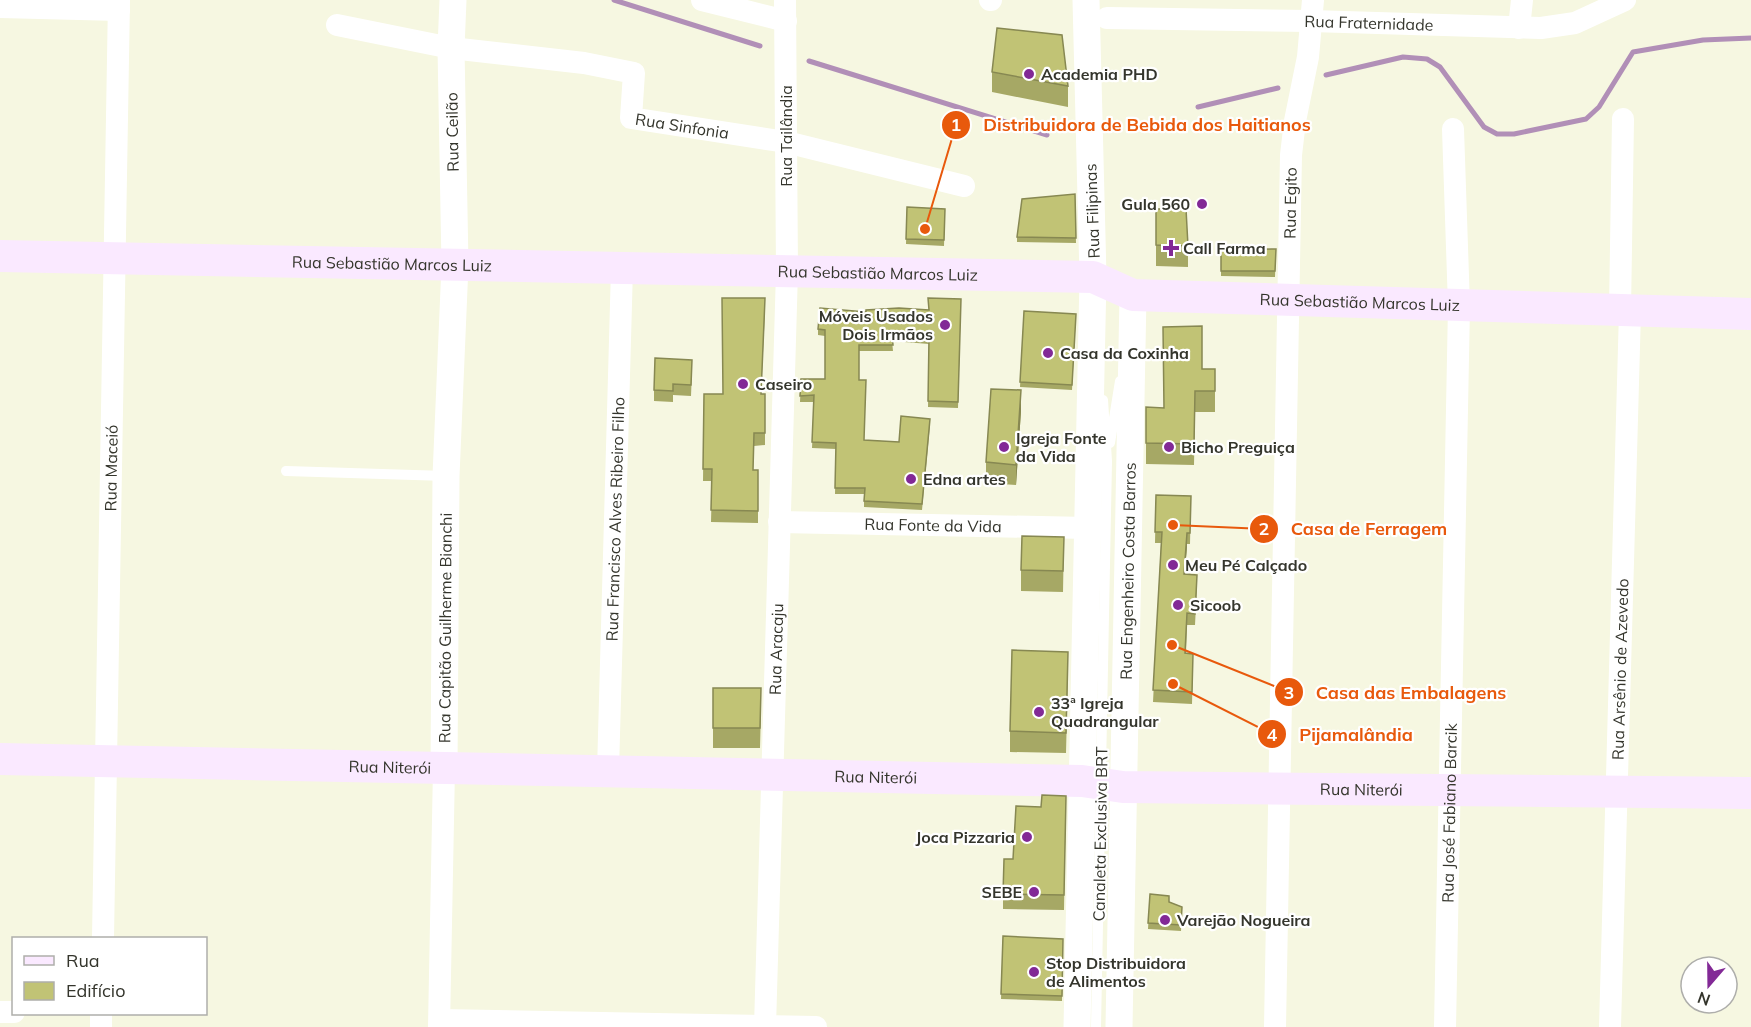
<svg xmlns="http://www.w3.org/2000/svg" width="1751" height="1027" font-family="Mulish,sans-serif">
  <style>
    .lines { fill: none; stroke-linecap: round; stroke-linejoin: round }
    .stream { stroke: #b18fb7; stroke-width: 5 }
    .service { stroke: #fff; stroke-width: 10 }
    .minor { stroke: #fff; stroke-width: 22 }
    .tertiary { stroke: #fff; stroke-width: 27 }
    .secondary { stroke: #fae9ff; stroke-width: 32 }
    .wall { fill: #a6a865 }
    .shaded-wall { fill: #878852 }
    .building { fill: #c1c375; stroke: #878852; stroke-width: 1.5 }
    .poi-dot { fill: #822996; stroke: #fff; stroke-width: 2 }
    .labels { text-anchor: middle; stroke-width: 4.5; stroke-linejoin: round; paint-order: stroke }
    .street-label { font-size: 16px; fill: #34352c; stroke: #fff }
    .poi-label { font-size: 16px; font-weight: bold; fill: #34352c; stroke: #fff; text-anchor: start }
    .leader { fill: none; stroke: #e8590c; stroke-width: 2 }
    .callout-dot { fill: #e8590c; stroke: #fff; stroke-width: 2 }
    .mark-label { font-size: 18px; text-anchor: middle; font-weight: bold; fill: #fff }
    .callout-label { font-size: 18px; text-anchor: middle; font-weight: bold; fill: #e8590c; stroke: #fff; stroke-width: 4.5; stroke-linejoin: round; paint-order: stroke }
  </style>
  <rect width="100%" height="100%" fill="#f6f7e1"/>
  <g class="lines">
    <path class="stream" d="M 614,0 L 760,46
      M 809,61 L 1047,135
      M 1326,75 L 1403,57 L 1427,59 L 1440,67 L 1484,127 L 1497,134 L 1514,134 L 1586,119 L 1599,107 L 1633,52 L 1703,40 L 1751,38
      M 1198,107 L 1278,88"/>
    <path class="service" d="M 1110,443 L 1120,381
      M 286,471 L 446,476
      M 1096,1027 L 1107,461 L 1103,400"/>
    <g class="minor">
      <path d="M 702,0 L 786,21"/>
      <path d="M 990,0 L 991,0"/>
      <path d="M 0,7 L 119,10"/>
      <path id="s1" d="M 1107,18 L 1311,21 L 1541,28 L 1575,23 L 1625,0"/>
      <path id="s2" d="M 337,25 L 451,48 L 584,63 L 634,73 L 631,118 L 786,142 L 964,186"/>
      <path d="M 1519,28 L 1522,0"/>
      <path d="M 1620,311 L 1623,119"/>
      <path id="s3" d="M 779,522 L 1088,528"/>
      <path id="s4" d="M 608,771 L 622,268"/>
      <path id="s5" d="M 103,938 L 119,0"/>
      <path d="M 0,1012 L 14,1012"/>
      <path d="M 440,1020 L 816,1027"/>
      <path d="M 101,1027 L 101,1014"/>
      <path d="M 439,1027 L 444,768"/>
      <path id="s6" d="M 765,1027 L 787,271 L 785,0"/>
      <path id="s7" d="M 1275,1027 L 1291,155 L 1295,121 L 1308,57 L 1313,0"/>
      <path id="s8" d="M 1445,1027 L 1459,306 L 1453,129"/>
      <path id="s9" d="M 1610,1027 L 1630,311"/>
    </g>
    <g class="tertiary">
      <path id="s10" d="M 444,768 L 446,476 L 455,265 L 451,48 L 453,0"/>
      <path d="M 1077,1027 L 1093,277 L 1086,0"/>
      <path id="s11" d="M 1119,1027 L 1133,295"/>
    </g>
    <g class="secondary">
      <path id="s12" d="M 0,256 L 1093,277 L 1133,295 L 1751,314"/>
      <path id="s13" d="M 0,759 L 1082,781 L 1123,787 L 1751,793"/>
    </g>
  </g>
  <path class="wall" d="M 992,72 L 1068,86 L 1068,107 L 992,92 Z
    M 1075,194 L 1076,243 L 1017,242 L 1017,237 Z
    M 907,207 L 945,209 L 944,246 L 906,244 Z
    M 1156,209 L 1188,246 L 1188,267 L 1156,266 Z
    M 1276,249 L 1275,277 L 1221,276 L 1221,250 Z
    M 961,299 L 958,408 L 928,407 L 929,344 L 892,341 L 893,351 L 859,351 L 859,380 L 864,440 L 899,442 L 930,425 L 922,510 L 864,507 L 864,494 L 835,494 L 836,449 L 812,448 L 814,402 L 800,402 L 801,379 L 825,379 L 825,336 L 818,335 L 818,329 L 866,312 L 929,310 Z
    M 765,311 L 761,394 L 765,394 L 765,445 L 754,446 L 753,470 L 758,470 L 758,523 L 711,522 L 712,481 L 703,481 L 704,394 L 723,394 Z
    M 1024,311 L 1076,314 L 1072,390 L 1020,387 Z
    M 1202,369 L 1215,369 L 1215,412 L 1195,412 L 1194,465 L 1146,464 L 1146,407 L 1164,408 Z
    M 692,371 L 691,396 L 673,395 L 673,402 L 654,401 L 654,390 Z
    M 1021,411 L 1016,485 L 986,483 L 986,462 Z
    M 1156,495 L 1191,496 L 1190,544 L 1187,544 L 1185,574 L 1197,586 L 1195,625 L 1187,625 L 1186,653 L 1193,665 L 1192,704 L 1153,702 L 1161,543 L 1155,543 Z
    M 1064,537 L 1063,592 L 1021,591 L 1021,570 Z
    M 1068,673 L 1066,753 L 1010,752 L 1010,731 Z
    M 713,688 L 761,709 L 760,748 L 713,748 Z
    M 1066,796 L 1064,910 L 1003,909 L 1003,894 L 1013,859 L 1041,807 Z
    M 1150,894 L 1182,907 L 1181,931 L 1148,929 Z
    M 1003,936 L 1063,939 L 1062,1001 L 1001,999 Z"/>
  <path class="shaded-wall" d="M 1021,390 L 1021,411 L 1016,485 L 1016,465 Z
    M 1187,533 L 1187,544 L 1184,586 L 1184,574 Z"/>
  <path class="building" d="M 997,28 L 1062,35 L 1068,86 L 992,72 Z
    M 1075,194 L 1076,238 L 1017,237 L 1022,199 Z
    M 907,207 L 945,209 L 944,240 L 906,239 Z
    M 1156,209 L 1186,209 L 1188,246 L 1156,245 Z
    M 1276,249 L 1275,271 L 1221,271 L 1221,250 Z
    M 722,298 L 765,298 L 761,394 L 765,394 L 765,433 L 754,433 L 753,470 L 758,470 L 758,511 L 711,510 L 712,469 L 703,469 L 704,394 L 723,394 Z
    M 928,298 L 961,299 L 958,402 L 928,401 L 929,338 L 892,335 L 893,345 L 859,345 L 859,380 L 866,380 L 864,440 L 899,442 L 901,416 L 930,419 L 922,504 L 864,501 L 865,488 L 835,488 L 836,443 L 812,442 L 814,395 L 800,396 L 801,379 L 825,379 L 825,330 L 818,329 L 820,308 L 866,312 L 866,310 L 899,308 L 929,310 Z
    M 1024,311 L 1076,314 L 1072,385 L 1020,382 Z
    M 1202,326 L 1202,369 L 1215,369 L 1215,391 L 1195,391 L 1194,444 L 1146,443 L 1146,407 L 1164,408 L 1163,327 Z
    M 655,358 L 692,360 L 691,385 L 673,384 L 673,391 L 654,390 Z
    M 991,389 L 1021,390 L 1016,465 L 986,462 Z
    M 1156,495 L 1191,496 L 1190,533 L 1187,533 L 1184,574 L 1197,575 L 1195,614 L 1187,613 L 1185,653 L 1193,654 L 1192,692 L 1153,690 L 1162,532 L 1155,532 Z
    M 1022,536 L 1064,537 L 1063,571 L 1021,570 Z
    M 1012,650 L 1068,652 L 1066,733 L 1010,731 Z
    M 713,688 L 761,688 L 760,728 L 713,728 Z
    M 1042,795 L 1066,796 L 1064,895 L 1003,894 L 1004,859 L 1013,859 L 1016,806 L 1041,807 Z
    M 1150,894 L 1169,896 L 1169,902 L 1182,907 L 1181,925 L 1148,923 Z
    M 1003,936 L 1063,939 L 1062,996 L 1001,994 Z"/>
  <g class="poi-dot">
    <circle cx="1029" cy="74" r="6"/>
    <circle cx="1202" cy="204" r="6"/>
    <path d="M1168 239h6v6h6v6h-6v6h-6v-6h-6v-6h6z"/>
    <circle cx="945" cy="325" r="6"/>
    <circle cx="1048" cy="353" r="6"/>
    <circle cx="743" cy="384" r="6"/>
    <circle cx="1004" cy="447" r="6"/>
    <circle cx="1169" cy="447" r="6"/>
    <circle cx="911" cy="479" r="6"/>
    <circle cx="1173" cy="565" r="6"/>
    <circle cx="1178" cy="605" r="6"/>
    <circle cx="1039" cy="712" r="6"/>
    <circle cx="1027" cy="837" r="6"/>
    <circle cx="1034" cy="892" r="6"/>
    <circle cx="1165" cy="920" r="6"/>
    <circle cx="1034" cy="972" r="6"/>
  </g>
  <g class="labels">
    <g class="street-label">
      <text dy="6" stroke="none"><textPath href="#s1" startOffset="262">Rua Fraternidade</textPath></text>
      <text dy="6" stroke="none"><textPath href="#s2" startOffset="398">Rua Sinfonia</textPath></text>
      <text transform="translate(452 132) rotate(-91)" y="6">Rua Ceilão</text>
      <text transform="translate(786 136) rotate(-90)" y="6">Rua Tailândia</text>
      <text dy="6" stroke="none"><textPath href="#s7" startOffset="824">Rua Egito</textPath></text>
      <text transform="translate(1092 211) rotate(-92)" y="6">Rua Filipinas</text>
      <text dy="6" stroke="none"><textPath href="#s12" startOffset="392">Rua Sebastião Marcos Luiz</textPath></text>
      <text dy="6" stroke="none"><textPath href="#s12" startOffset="878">Rua Sebastião Marcos Luiz</textPath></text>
      <text dy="6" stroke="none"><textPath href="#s12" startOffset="1364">Rua Sebastião Marcos Luiz</textPath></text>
      <text dy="6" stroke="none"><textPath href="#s5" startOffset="470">Rua Maceió</textPath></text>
      <text dy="6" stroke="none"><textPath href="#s4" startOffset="252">Rua Francisco Alves Ribeiro Filho</textPath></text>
      <text dy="6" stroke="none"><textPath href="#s3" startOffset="154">Rua Fonte da Vida</textPath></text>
      <text dy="6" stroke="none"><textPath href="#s11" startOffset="456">Rua Engenheiro Costa Barros</textPath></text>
      <text dy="6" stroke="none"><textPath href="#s10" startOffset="140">Rua Capitão Guilherme Bianchi</textPath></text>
      <text dy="6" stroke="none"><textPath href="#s6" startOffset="378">Rua Aracaju</textPath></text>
      <text dy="6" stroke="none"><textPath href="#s9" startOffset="358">Rua Arsênio de Azevedo</textPath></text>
      <text dy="6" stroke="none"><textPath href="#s13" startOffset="390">Rua Niterói</textPath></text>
      <text dy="6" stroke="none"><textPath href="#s13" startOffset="876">Rua Niterói</textPath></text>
      <text dy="6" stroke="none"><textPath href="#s13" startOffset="1362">Rua Niterói</textPath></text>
      <text dy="6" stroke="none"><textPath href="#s8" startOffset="214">Rua José Fabiano Barcik</textPath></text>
      <text transform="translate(1100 834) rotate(-89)" y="6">Canaleta Exclusiva BRT</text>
    </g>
    <g class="poi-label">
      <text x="1041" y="80">Academia PHD</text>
      <text x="1190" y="210" text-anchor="end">Gula 560</text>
      <text x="1183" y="254">Call Farma</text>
      <text x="933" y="322" text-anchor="end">Móveis Usados<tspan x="933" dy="18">Dois Irmãos</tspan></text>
      <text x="1060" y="359">Casa da Coxinha</text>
      <text x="755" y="390">Caseiro</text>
      <text x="1016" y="444">Igreja Fonte<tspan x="1016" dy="18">da Vida</tspan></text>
      <text x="1181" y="453">Bicho Preguiça</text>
      <text x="923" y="485">Edna artes</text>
      <text x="1185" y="571">Meu Pé Calçado</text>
      <text x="1190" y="611">Sicoob</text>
      <text x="1051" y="709">33ª Igreja<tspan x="1051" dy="18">Quadrangular</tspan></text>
      <text x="1015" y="843" text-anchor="end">Joca Pizzaria</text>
      <text x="1022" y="898" text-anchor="end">SEBE</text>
      <text x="1177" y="926">Varejão Nogueira</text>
      <text x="1046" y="969">Stop Distribuidora<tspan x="1046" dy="18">de Alimentos</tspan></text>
    </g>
  </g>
  <path class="leader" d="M925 229L956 125M1173 525L1264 529M1172 645L1289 692M1173 684L1272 734"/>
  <g class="callout-dot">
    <circle cx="925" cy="229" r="6"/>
    <circle cx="1173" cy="525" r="6"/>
    <circle cx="1172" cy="645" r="6"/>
    <circle cx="1173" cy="684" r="6"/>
    <circle cx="956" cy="125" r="15"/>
    <circle cx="1264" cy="529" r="15"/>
    <circle cx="1289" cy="692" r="15"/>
    <circle cx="1272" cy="734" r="15"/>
  </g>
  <g class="mark-label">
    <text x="956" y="131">1</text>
    <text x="1264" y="535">2</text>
    <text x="1289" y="699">3</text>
    <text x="1272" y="741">4</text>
  </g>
  <g class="callout-label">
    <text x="1147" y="131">Distribuidora de Bebida dos Haitianos</text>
    <text x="1369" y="535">Casa de Ferragem</text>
    <text x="1411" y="699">Casa das Embalagens</text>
    <text x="1356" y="741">Pijamalândia</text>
  </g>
  <rect x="12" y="937" width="195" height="78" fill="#ffffff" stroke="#aeaeab" stroke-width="1.5"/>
  <rect x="24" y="956" width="30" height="9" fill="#fae9ff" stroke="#aeaeab" stroke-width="1.5"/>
  <text x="66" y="967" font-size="18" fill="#34352c">Rua</text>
  <rect x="24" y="982" width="30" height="18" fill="#c1c375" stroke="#aeaeab" stroke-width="1.5"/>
  <text x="66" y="997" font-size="18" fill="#34352c">Edifício</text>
  <g transform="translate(1709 985) rotate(200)"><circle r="28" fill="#ffffff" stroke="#aeaeab" stroke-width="1.5"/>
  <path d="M0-4.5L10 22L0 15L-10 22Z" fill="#822996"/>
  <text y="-9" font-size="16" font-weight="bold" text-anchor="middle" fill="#34352c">N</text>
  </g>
</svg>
